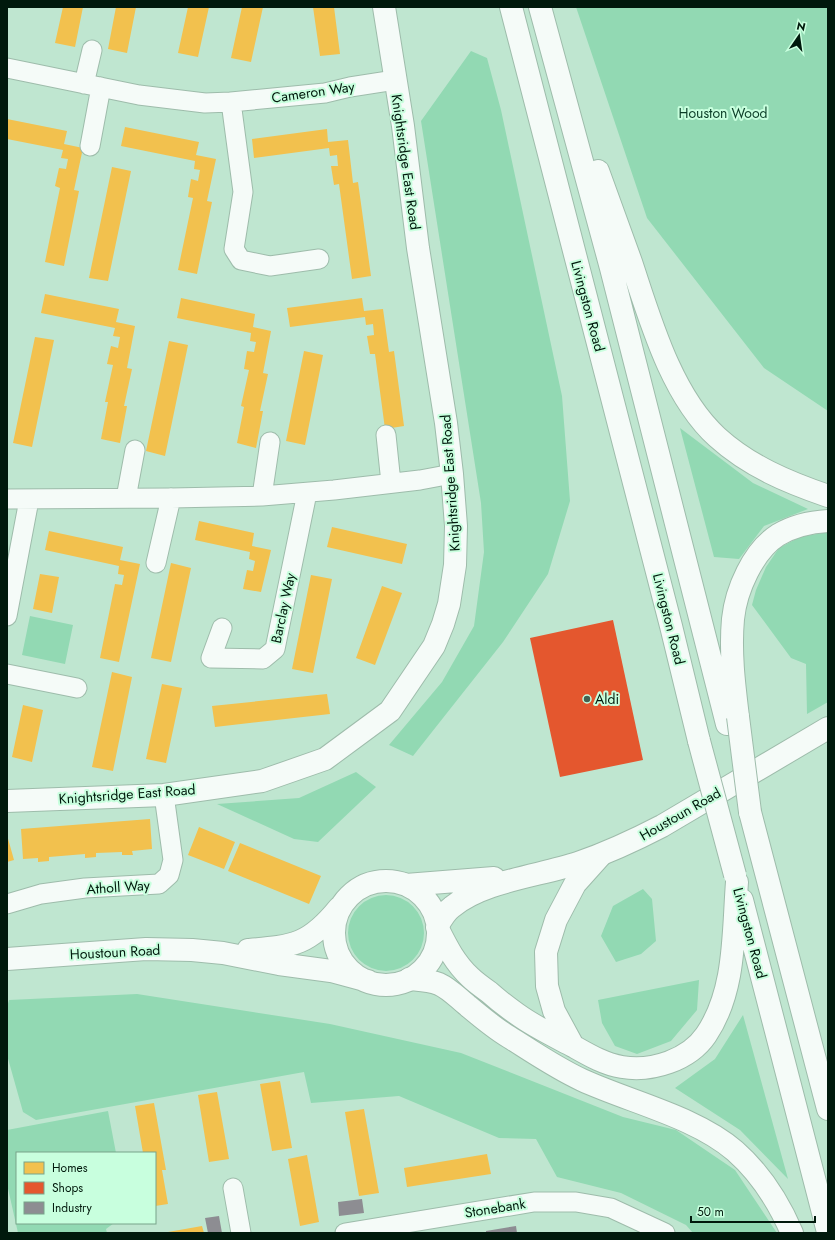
<svg xmlns="http://www.w3.org/2000/svg" width="835" height="1240" font-family="Jost,sans-serif">
  <style>
    .green { fill: #92d9b3 }
    .homes { fill: #f2c14e }
    .shops { fill: #e4572e }
    .industry { fill: #8d8d92 }
    .lines { fill: none; stroke-linecap: round; stroke-linejoin: round }
    .street-casing { stroke: #9ebcab; stroke-width: 21 }
    .secondary-casing { stroke: #9ebcab; stroke-width: 24 }
    .primary-casing { stroke: #9ebcab; stroke-width: 24 }
    .street { stroke: #f5fbf8; stroke-width: 19 }
    .secondary { stroke: #f5fbf8; stroke-width: 22 }
    .primary { stroke: #f5fbf8; stroke-width: 22 }
    .primary-bridge-casing { stroke: #9ebcab; stroke-width: 24; stroke-linecap: butt }
    .primary-bridge { stroke: #f5fbf8; stroke-width: 22 }
    .poi-dot { fill: #436151; stroke: #c8ffde; stroke-width: 1.5 }
    .labels { text-anchor: middle; stroke-width: 4; stroke-linejoin: round; paint-order: stroke }
    .street-label { font-size: 14px; fill: #00190c; stroke: #c8ffde }
    .park-label { font-size: 14px; fill: #0a3c26; stroke: #c8ffde }
    .poi-label { font-size: 14px; fill: #00190c; stroke: #c8ffde; text-anchor: start }
  </style>
  <rect width="100%" height="100%" fill="#bfe6d0"/>
  <path class="green" d="M 576,7 L 828,7 L 828,411 L 764,368 L 647,218 Z
    M 471,51 L 487,58 L 501,110 L 562,396 L 570,501 L 548,574 L 503,642 L 413,756 L 389,745 L 442,682 L 474,626 L 484,552 L 481,503 L 421,121 Z
    M 680,428 L 753,483 L 808,509 L 764,526 L 739,559 L 714,557 Z
    M 828,532 L 828,702 L 807,714 L 806,664 L 791,658 L 752,605 L 756,590 L 766,567 L 779,548 L 800,537 Z
    M 30,616 L 73,625 L 65,664 L 22,655 Z
    M 356,772 L 376,787 L 318,842 L 294,839 L 217,804 L 299,798 Z
    M 643,889 L 652,899 L 656,941 L 641,954 L 616,962 L 601,936 L 613,906 Z
    M348 933a38 38 0 1 1 76 0a38 38 0 1 1-76 0Z
    M 699,980 L 697,1010 L 671,1041 L 637,1054 L 615,1046 L 602,1023 L 598,1000 Z
    M 137,994 L 330,1024 L 461,1053 L 623,1117 L 676,1130 L 735,1170 L 777,1233 L 693,1233 L 686,1225 L 621,1193 L 557,1177 L 536,1139 L 499,1138 L 399,1096 L 311,1103 L 304,1072 L 36,1120 L 23,1112 L 7,1055 L 7,1007 L 9,1000 Z
    M 743,1015 L 788,1179 L 740,1130 L 675,1088 L 715,1059 Z
    M 108,1111 L 116,1153 L 17,1153 L 17,1223 L 114,1223 L 106,1229 L 107,1233 L 18,1233 L 7,1184 L 7,1130 Z"/>
  <path class="homes" d="M 63,7 L 83,7 L 75,47 L 55,43 Z
    M 116,7 L 136,7 L 127,53 L 108,49 Z
    M 188,7 L 209,7 L 198,57 L 178,53 Z
    M 242,7 L 263,7 L 251,62 L 231,58 Z
    M 313,7 L 334,7 L 340,54 L 320,56 Z
    M 7,119 L 67,131 L 64,144 L 83,148 L 74,190 L 79,191 L 64,266 L 45,262 L 60,188 L 55,186 L 59,168 L 66,169 L 68,159 L 61,158 L 63,150 L 7,139 Z
    M 125,127 L 199,142 L 196,155 L 216,159 L 207,201 L 212,202 L 197,274 L 178,270 L 193,198 L 188,197 L 191,179 L 198,181 L 200,170 L 194,169 L 195,161 L 121,146 Z
    M 327,129 L 328,142 L 348,140 L 353,183 L 358,182 L 371,276 L 352,279 L 339,184 L 334,185 L 331,166 L 338,166 L 337,155 L 330,156 L 329,148 L 254,158 L 252,139 Z
    M 112,167 L 131,171 L 108,281 L 89,278 Z
    M 45,294 L 119,309 L 116,322 L 135,326 L 127,368 L 132,369 L 124,406 L 127,406 L 120,443 L 101,439 L 108,402 L 105,402 L 113,365 L 107,364 L 111,346 L 118,348 L 120,337 L 113,336 L 115,328 L 41,313 Z
    M 181,298 L 255,314 L 253,327 L 271,331 L 263,373 L 268,374 L 260,411 L 263,411 L 256,448 L 237,443 L 244,407 L 241,406 L 249,370 L 244,369 L 247,351 L 254,352 L 256,342 L 250,341 L 251,333 L 177,318 Z
    M 362,298 L 364,311 L 383,309 L 389,352 L 394,351 L 404,426 L 385,429 L 375,354 L 370,354 L 367,336 L 374,335 L 373,324 L 366,325 L 365,317 L 290,327 L 287,308 Z
    M 35,337 L 54,340 L 32,447 L 13,443 Z
    M 169,341 L 188,345 L 165,456 L 146,451 Z
    M 304,351 L 323,355 L 305,445 L 286,441 Z
    M 199,521 L 254,533 L 252,546 L 271,550 L 261,592 L 243,589 L 247,570 L 253,571 L 255,561 L 249,559 L 250,552 L 195,540 Z
    M 332,527 L 407,544 L 402,564 L 327,547 Z
    M 49,531 L 123,547 L 120,560 L 140,564 L 119,662 L 100,658 L 115,584 L 122,585 L 124,575 L 118,574 L 119,566 L 45,550 Z
    M 171,563 L 191,568 L 171,662 L 151,658 Z
    M 40,574 L 59,577 L 52,613 L 33,609 Z
    M 311,575 L 332,579 L 313,673 L 292,669 Z
    M 382,586 L 402,593 L 375,665 L 356,658 Z
    M 112,672 L 132,677 L 113,771 L 92,767 Z
    M 162,684 L 182,688 L 166,763 L 146,759 Z
    M 327,694 L 330,714 L 215,727 L 212,706 Z
    M 23,705 L 43,710 L 32,762 L 12,757 Z
    M 150,819 L 152,849 L 132,851 L 133,855 L 122,855 L 122,852 L 96,853 L 96,857 L 85,858 L 85,854 L 49,857 L 49,861 L 38,862 L 38,858 L 23,859 L 21,829 Z
    M 199,827 L 235,842 L 224,869 L 188,855 Z
    M 7,835 L 14,860 L 7,862 Z
    M 240,843 L 321,876 L 309,904 L 228,871 Z
    M 280,1081 L 292,1148 L 272,1151 L 260,1084 Z
    M 217,1092 L 229,1159 L 209,1162 L 198,1095 Z
    M 154,1103 L 166,1170 L 162,1170 L 168,1204 L 155,1206 L 155,1153 L 143,1153 L 135,1106 Z
    M 364,1109 L 379,1193 L 359,1196 L 345,1112 Z
    M 487,1154 L 491,1174 L 407,1187 L 404,1168 Z
    M 307,1155 L 319,1222 L 300,1226 L 288,1159 Z
    M 202,1226 L 204,1233 L 168,1233 L 168,1232 Z"/>
  <path class="shops" d="M 613,620 L 643,760 L 560,777 L 530,638 Z"/>
  <path class="industry" d="M 362,1199 L 364,1213 L 339,1216 L 338,1202 Z
    M 219,1216 L 222,1233 L 208,1233 L 205,1218 Z
    M 516,1226 L 517,1233 L 486,1233 L 486,1231 Z"/>
  <g class="lines">
    <defs>
      <path id="street" d="M 7,68 L 139,95 L 205,103 L 231,102 L 325,93 L 350,87 L 395,80
        M 84,84 L 92,50
        M 231,102 L 243,192 L 234,249 L 241,260 L 270,266 L 319,259
        M 90,146 L 101,87
        M 386,435 L 391,483
        M 262,496 L 270,442
        M 126,498 L 135,450
        M 7,499 L 171,498 L 262,496 L 334,490 L 420,480 L 452,474
        M 156,563 L 171,498
        M 7,616 L 29,500
        M 222,628 L 211,658 L 263,659 L 275,649 L 307,493
        M 7,674 L 77,688
        M 7,904 L 41,894 L 85,888 L 159,884 L 169,875 L 173,860 L 164,795
        M 233,1188 L 241,1233
        M 345,1233 L 534,1202 L 576,1202 L 611,1208 L 665,1233"/>
      <path id="secondary" d="M 7,801 L 164,795 L 262,781 L 325,759 L 390,711 L 434,646 L 443,624 L 449,604 L 455,565 L 456,526 L 452,474 L 446,423 L 418,248 L 403,126 L 384,7
        M334 933a52 52 0 1 1 104 0a52 52 0 1 1-104 0Z
        M 406,885 L 494,878
        M 437,927 C 441,920 445,912 452,907 C 483,881 539,876 578,863 C 607,853 635,840 662,826 L 828,728
        M 248,950 C 294,946 309,945 339,908
        M 7,959 L 146,949 L 192,950 L 223,953 L 279,964 L 331,971 L 368,981"/>
      <path id="primary" d="M 511,7 L 671,626 L 699,741
        M 540,7 L 611,268 L 727,724
        M 598,171 C 609,201 620,232 631,262 C 650,319 671,395 717,437 C 749,466 787,482 828,496
        M 738,717 C 734,684 730,652 733,619 C 736,590 753,551 778,535 C 793,526 811,522 828,521
        M 750,812 L 828,1109
        M 742,900 L 828,1232
        M 438,929 C 447,947 455,963 470,977 C 475,982 482,987 489,992 C 498,1000 507,1007 517,1014 C 535,1027 554,1036 573,1046 C 589,1055 604,1064 622,1067 C 652,1072 689,1060 706,1035 C 736,991 733,933 737,882
        M 409,979 C 419,980 429,980 439,984 C 450,989 458,998 468,1006 C 481,1017 494,1028 509,1037 C 533,1052 556,1068 582,1080 C 630,1102 696,1117 735,1151 C 760,1173 779,1203 792,1233
        M 573,1046 L 554,1011 L 547,986 L 546,952 L 556,920 L 575,884 L 601,855"/>
    </defs>
    <use href="#street" class="street-casing"/>
    <use href="#secondary" class="secondary-casing"/>
    <use href="#primary" class="primary-casing"/>
    <use href="#street" class="street"/>
    <use href="#secondary" class="secondary"/>
    <use href="#primary" class="primary"/>
    <defs>
      <path id="primary-bridge" d="M 738,717 L 750,812
        M 699,741 L 735,875"/>
    </defs>
    <use href="#primary-bridge" class="primary-bridge-casing"/>
    <use href="#primary-bridge" class="primary-bridge"/>
  </g>
  <circle class="poi-dot" cx="587" cy="699" r="4"/>
  <g class="labels">
    <g class="street-label">
      <text transform="translate(313 92) rotate(-8)" y="5">Cameron Way</text>
      <text transform="translate(406 162) rotate(82)" y="5">Knightsridge East Road</text>
      <text transform="translate(588 306) rotate(75)" y="5">Livingston Road</text>
      <text transform="translate(450 483) rotate(-94)" y="5">Knightsridge East Road</text>
      <text transform="translate(283 608) rotate(-78)" y="5">Barclay Way</text>
      <text transform="translate(669 619) rotate(76)" y="5">Livingston Road</text>
      <text transform="translate(127 794) rotate(-4)" y="5">Knightsridge East Road</text>
      <text transform="translate(680 814) rotate(-30)" y="5">Houstoun Road</text>
      <text transform="translate(118 887) rotate(-4)" y="5">Atholl Way</text>
      <text transform="translate(750 933) rotate(75)" y="5">Livingston Road</text>
      <text transform="translate(115 952) rotate(-3)" y="5">Houstoun Road</text>
      <text transform="translate(495 1208) rotate(-9)" y="5">Stonebank</text>
    </g>
    <g class="park-label">
      <text x="723" y="118">Houston Wood</text>
    </g>
    <g class="poi-label">
      <text x="595" y="704">Aldi</text>
    </g>
  </g>
  <rect width="835" height="1240" fill="none" stroke="#00190c" stroke-width="16"/>
  <rect x="16" y="1152" width="140" height="72" fill="#c8ffde" stroke="#78a38a"/>
  <rect x="24" y="1162" width="20" height="12" fill="#f2c14e" stroke="#78a38a"/>
  <text x="52" y="1172" font-size="12" fill="#00190c">Homes</text>
  <rect x="24" y="1182" width="20" height="12" fill="#e4572e" stroke="#78a38a"/>
  <text x="52" y="1192" font-size="12" fill="#00190c">Shops</text>
  <rect x="24" y="1202" width="20" height="12" fill="#8d8d92" stroke="#78a38a"/>
  <text x="52" y="1212" font-size="12" fill="#00190c">Industry</text>
  <g transform="translate(799 36) rotate(13)" stroke="#c8ffde" stroke-width="3" paint-order="stroke">
  <path d="M0-3L7 15L0 10L-7 15Z" fill="#00190c"/>
  <text y="-6" font-size="11" font-weight="bold" text-anchor="middle" fill="#00190c">N</text>
  </g>
  <path d="M691 1216v6h124v-6" fill="none" stroke="#00190c" stroke-width="2"/>
  <text x="697" y="1216" font-size="12" fill="#00190c" stroke="#c8ffde" stroke-width="3" paint-order="stroke">50 m</text>
</svg>
